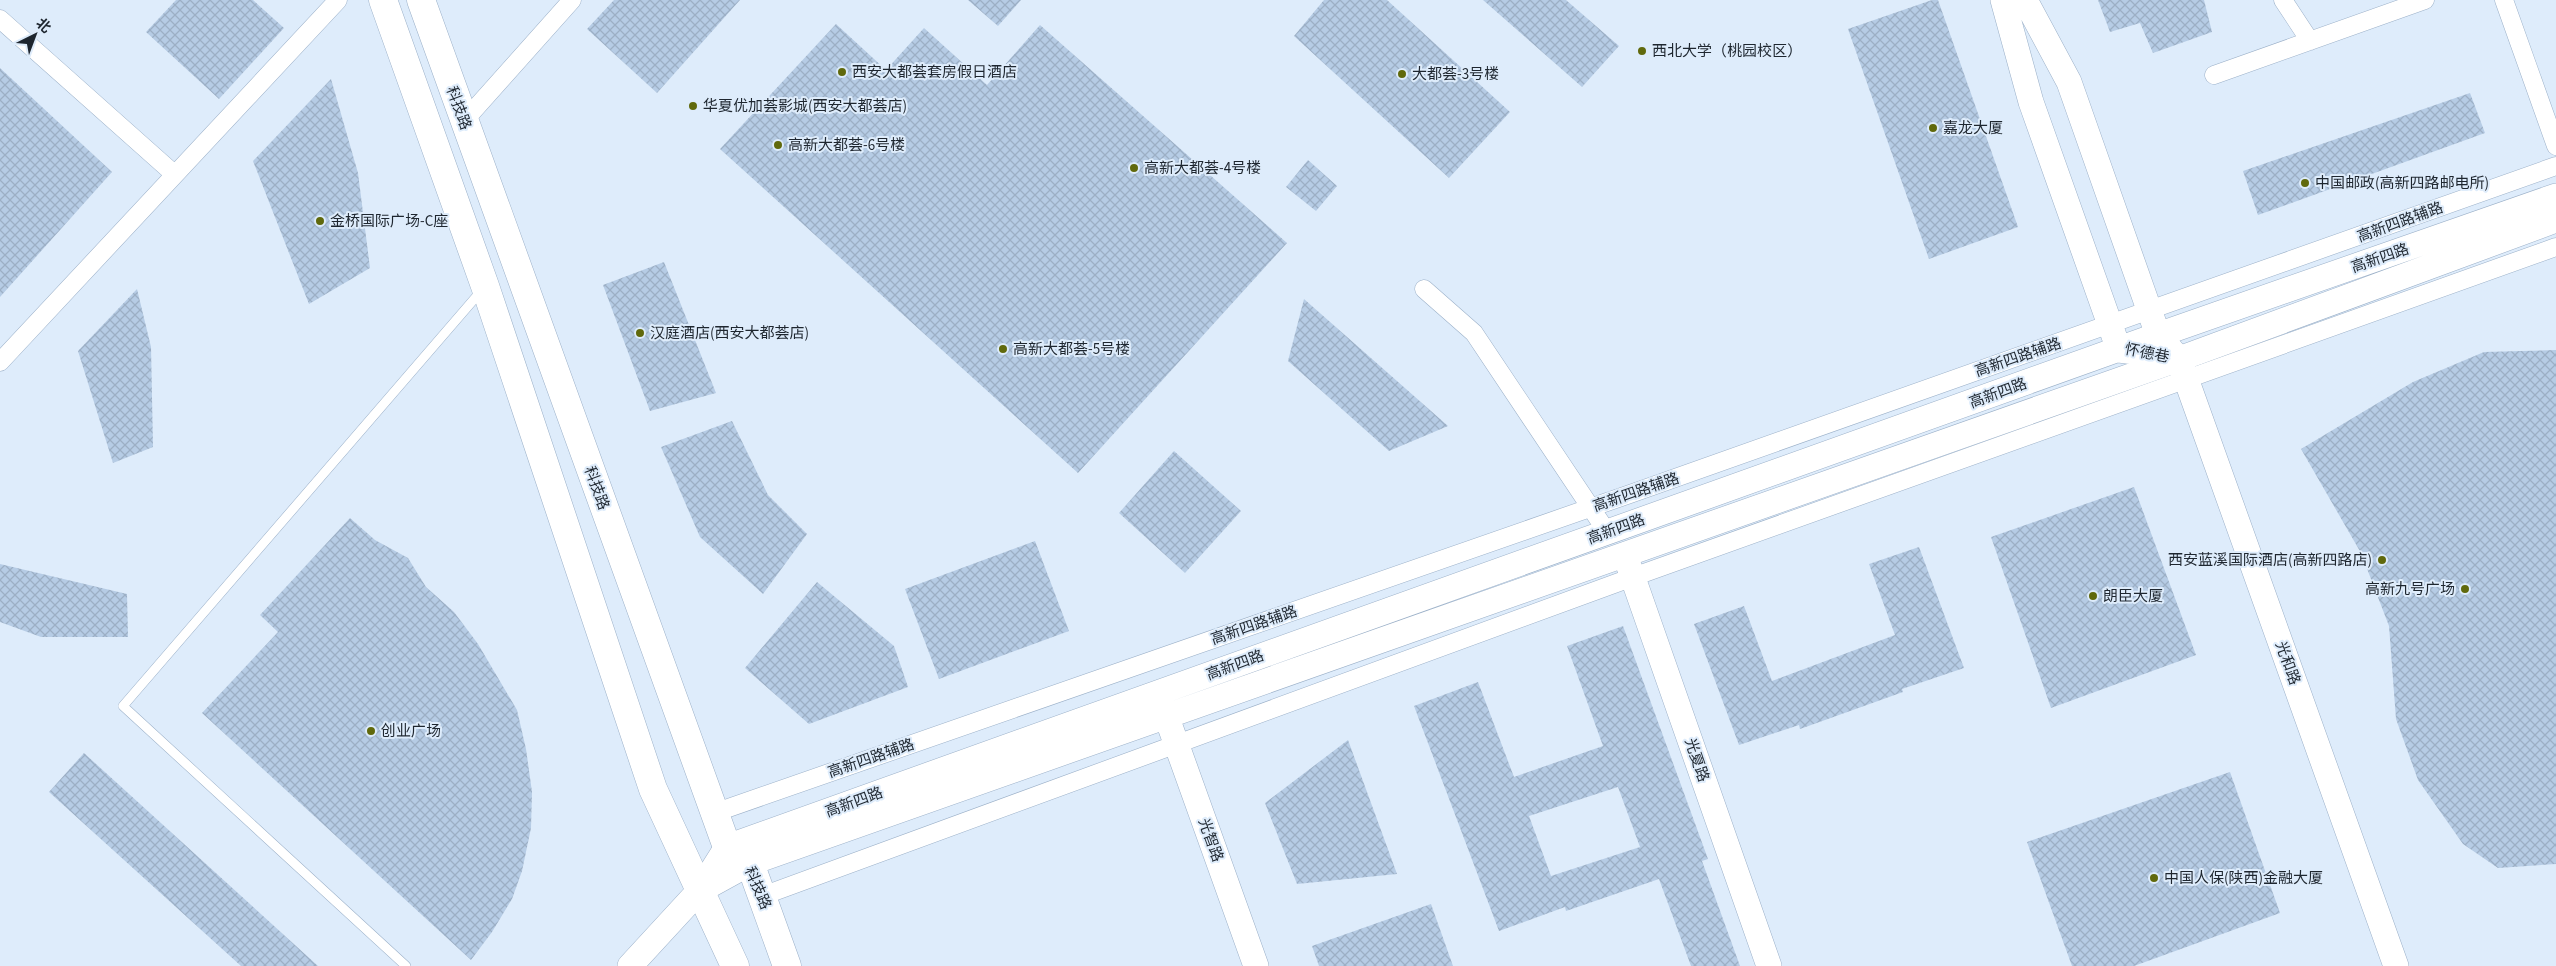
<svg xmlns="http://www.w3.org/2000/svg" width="2556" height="966" font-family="'Source Sans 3','Noto Sans SC',sans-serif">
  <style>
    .building { fill: url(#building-cross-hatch); fill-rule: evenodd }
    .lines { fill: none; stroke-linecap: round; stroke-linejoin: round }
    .lane-casing { stroke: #9bb0c8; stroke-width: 10 }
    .street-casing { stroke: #9bb0c8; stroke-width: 19 }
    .secondary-casing { stroke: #9bb0c8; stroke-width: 26 }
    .primary-casing { stroke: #9bb0c8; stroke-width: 29 }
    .lane { stroke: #fff; stroke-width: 9 }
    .street { stroke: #fff; stroke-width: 18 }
    .secondary { stroke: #fff; stroke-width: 25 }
    .primary { stroke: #fff; stroke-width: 28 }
    .poi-dot { fill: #60690c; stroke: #deecfb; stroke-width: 2 }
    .labels { text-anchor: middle; stroke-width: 4; stroke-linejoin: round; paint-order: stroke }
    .poi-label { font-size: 15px; fill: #1e262f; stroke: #deecfb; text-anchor: start }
    .street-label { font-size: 15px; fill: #1e262f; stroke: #deecfb }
  </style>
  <defs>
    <pattern id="building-cross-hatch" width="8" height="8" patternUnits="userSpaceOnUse" patternTransform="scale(1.25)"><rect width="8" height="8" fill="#b6cce5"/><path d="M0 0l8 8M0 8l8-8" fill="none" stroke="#9cafc5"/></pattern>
  </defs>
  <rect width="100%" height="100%" fill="#deecfb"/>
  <path class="building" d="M 176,0 L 253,0 L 284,28 L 219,99 L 146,32 Z
    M 614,0 L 740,0 L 657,93 L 587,29 Z
    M 968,0 L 1021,0 L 998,26 Z
    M 1324,0 L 1387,0 L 1510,112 L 1449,178 L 1294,36 Z
    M 1483,0 L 1566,0 L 1619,46 L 1582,87 Z
    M 1932,0 L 1938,0 L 2018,227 L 1929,259 L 1848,29 Z
    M 2098,0 L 2204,0 L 2212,32 L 2153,53 L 2140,23 L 2110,32 Z
    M 836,24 L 886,70 L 924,28 L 987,85 L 1040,25 L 1287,243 L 1078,473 L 720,149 Z
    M 0,68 L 112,172 L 0,297 Z
    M 331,79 L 358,173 L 370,268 L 309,304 L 253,161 Z
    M 2470,93 L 2485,133 L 2258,215 L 2243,171 Z
    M 1308,160 L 1337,186 L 1316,211 L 1286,187 Z
    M 664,262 L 716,393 L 650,411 L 603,285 Z
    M 137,289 L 151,347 L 153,447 L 113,463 L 78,351 Z
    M 1304,299 L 1448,426 L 1389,451 L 1288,361 Z
    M 2556,350 L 2556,864 L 2498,868 L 2463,844 L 2418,780 L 2396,719 L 2389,626 L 2361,553 L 2301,449 L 2413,382 L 2484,352 Z
    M 732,421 L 768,495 L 807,534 L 763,594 L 700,537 L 661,447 Z
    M 1174,451 L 1241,511 L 1185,573 L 1119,513 Z
    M 2134,487 L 2196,655 L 2051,708 L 1991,537 Z
    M 350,518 L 375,540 L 408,558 L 426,587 L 454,612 L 478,644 L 517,710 L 526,749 L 532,792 L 531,828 L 522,871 L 512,899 L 492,932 L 471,960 L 202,713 L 278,632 L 260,615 Z
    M 1035,541 L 1069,631 L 939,679 L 905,589 Z
    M 1919,547 L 1964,668 L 1902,689 L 1903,692 L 1800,729 L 1799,725 L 1739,745 L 1694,624 L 1744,606 L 1772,681 L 1895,635 L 1869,564 Z
    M 0,564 L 127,594 L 128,637 L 41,637 L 0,622 Z
    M 817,582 L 894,646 L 908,687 L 809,724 L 745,668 Z
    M 1623,626 L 1708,859 L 1702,861 L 1740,966 L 1691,966 L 1659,879 L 1566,911 L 1565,907 L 1499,931 L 1414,706 L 1478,682 L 1514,777 L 1603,746 L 1567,646 ZM 1618,787 L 1640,847 L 1551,876 L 1529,816 Z
    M 1348,740 L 1397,874 L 1297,884 L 1265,803 Z
    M 84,753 L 318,966 L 241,966 L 49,792 Z
    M 2230,772 L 2280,913 L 2134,966 L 2072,966 L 2027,842 Z
    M 1431,904 L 1453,966 L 1319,966 L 1312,946 Z"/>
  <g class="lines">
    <defs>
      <path id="lane" d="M 406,966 L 123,706 L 482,290"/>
      <path id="street" d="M 2283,0 L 2310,41
        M 2504,0 L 2556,146
        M 0,19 L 173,173
        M 2214,75 L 2425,0
        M 464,121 L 572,0
        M 1424,289 L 1474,333 L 1607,532
        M 0,362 L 338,0
        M 714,813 L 1630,494 L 2556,166
        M 762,896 L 1633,577 L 2556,247"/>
      <path id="secondary" d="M 2003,0 L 2031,102 L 2119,350 L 2135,352
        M 2025,0 L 2069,82 L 2158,335 L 2179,359 L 2396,966
        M 1625,555 L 1769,966
        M 1166,715 L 1256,966
        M 700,890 L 727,847 L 2158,335 L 2556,196
        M 630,966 L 699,891 L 750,863 L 2179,359 L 2556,220"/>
      <path id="primary" d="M 383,0 L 485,286 L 653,789 L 735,966
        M 421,0 L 727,847 L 750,863 L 787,966"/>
    </defs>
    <use href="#lane" class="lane-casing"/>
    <use href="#street" class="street-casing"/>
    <use href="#secondary" class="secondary-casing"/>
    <use href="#primary" class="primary-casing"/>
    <use href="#lane" class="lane"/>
    <use href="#street" class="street"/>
    <use href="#secondary" class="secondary"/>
    <use href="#primary" class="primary"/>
  </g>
  <g class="poi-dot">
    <circle cx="1642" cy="51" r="5"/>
    <circle cx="842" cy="72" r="5"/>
    <circle cx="1402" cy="74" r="5"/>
    <circle cx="693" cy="106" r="5"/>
    <circle cx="1933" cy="128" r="5"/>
    <circle cx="778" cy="145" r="5"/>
    <circle cx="1134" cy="168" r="5"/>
    <circle cx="2305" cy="183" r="5"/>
    <circle cx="320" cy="221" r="5"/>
    <circle cx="640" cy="333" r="5"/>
    <circle cx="1003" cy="349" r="5"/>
    <circle cx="2382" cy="560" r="5"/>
    <circle cx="2465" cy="589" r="5"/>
    <circle cx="2093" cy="596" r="5"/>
    <circle cx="371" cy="731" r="5"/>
    <circle cx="2154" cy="878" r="5"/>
  </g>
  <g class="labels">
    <g class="poi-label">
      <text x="1652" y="56">西北大学（桃园校区）</text>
      <text x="852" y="77">西安大都荟套房假日酒店</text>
      <text x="1412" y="79">大都荟-3号楼</text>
      <text x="703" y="111">华夏优加荟影城(西安大都荟店)</text>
      <text x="1943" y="133">嘉龙大厦</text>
      <text x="788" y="150">高新大都荟-6号楼</text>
      <text x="1144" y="173">高新大都荟-4号楼</text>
      <text x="2315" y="188">中国邮政(高新四路邮电所)</text>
      <text x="330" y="226">金桥国际广场-C座</text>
      <text x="650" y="338">汉庭酒店(西安大都荟店)</text>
      <text x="1013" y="354">高新大都荟-5号楼</text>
      <text x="2372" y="565" text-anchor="end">西安蓝溪国际酒店(高新四路店)</text>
      <text x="2455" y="594" text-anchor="end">高新九号广场</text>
      <text x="2103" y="601">朗臣大厦</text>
      <text x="381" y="736">创业广场</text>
      <text x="2164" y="883">中国人保(陕西)金融大厦</text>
    </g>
    <g class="street-label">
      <text transform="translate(459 108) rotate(70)" y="5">科技路</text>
      <text transform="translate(2400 222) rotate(-20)" y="5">高新四路辅路</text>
      <text transform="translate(2380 258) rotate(-19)" y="5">高新四路</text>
      <text transform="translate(2147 353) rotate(11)" y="5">怀德巷</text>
      <text transform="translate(2018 357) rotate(-19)" y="5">高新四路辅路</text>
      <text transform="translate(1998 393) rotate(-20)" y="5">高新四路</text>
      <text transform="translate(597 488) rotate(70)" y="5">科技路</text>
      <text transform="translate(1636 492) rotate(-19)" y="5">高新四路辅路</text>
      <text transform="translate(1616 529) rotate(-20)" y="5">高新四路</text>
      <text transform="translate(1254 625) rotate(-19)" y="5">高新四路辅路</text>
      <text transform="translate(2288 663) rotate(70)" y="5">光和路</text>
      <text transform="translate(1235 665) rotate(-20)" y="5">高新四路</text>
      <text transform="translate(871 758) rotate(-19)" y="5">高新四路辅路</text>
      <text transform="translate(1697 760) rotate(71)" y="5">光夏路</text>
      <text transform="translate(854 802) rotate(-20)" y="5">高新四路</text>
      <text transform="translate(1211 840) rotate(70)" y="5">光智路</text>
      <text transform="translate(758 888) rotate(67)" y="5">科技路</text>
    </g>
  </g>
  <g transform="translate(35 35) rotate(42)" stroke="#deecfb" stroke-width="4" paint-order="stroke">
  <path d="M0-4L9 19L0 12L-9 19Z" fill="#1e262f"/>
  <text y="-8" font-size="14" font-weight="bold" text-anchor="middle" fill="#1e262f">北</text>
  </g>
</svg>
